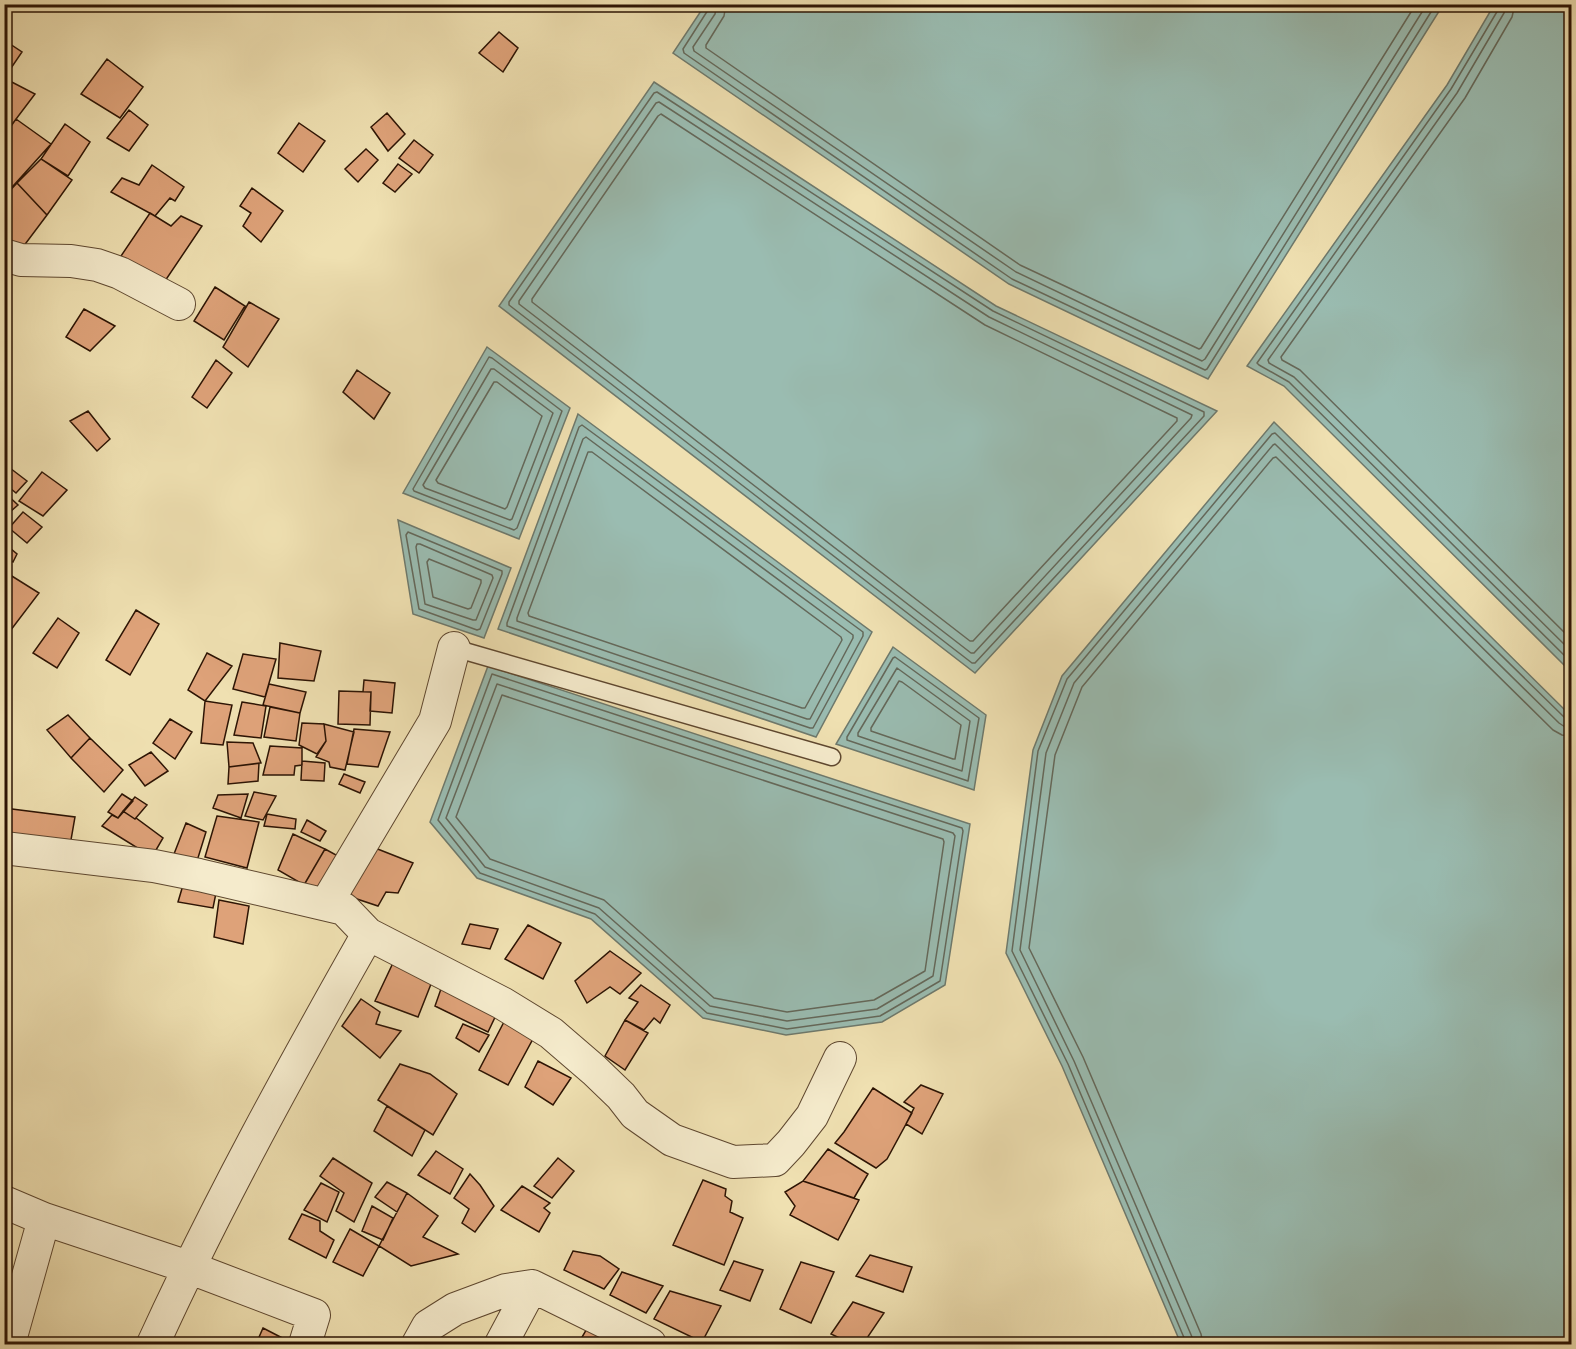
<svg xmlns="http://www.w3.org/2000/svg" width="1576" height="1349" font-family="Alegreya,serif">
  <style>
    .water { fill: #9abcb1; stroke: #6e796c; stroke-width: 1.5 }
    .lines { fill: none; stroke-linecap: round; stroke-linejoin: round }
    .shore { stroke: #64685a; stroke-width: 1.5 }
    .building { fill: #dea279; stroke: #2d1404; stroke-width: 1.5 }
    .lane-casing { stroke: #5e472f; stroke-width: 19 }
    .street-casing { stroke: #5e472f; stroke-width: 34 }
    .lane { stroke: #f5ebcc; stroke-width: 16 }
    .street { stroke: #f5ebcc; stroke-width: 32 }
  </style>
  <rect width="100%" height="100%" fill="#efe0b1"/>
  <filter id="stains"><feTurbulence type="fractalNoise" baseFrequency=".00333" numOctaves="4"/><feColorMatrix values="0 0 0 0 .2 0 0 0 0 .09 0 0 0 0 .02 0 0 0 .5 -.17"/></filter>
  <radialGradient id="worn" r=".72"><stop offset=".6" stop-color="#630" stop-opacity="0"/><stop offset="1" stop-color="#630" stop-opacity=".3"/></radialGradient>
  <path class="water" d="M 705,5 L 705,4 L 1443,5 L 1208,379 L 1009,284 L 673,53 Z
    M 1494,5 L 1571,5 L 1571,672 L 1284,386 L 1247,366 L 1447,85 Z
    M 654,82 L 996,306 L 1217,411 L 975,673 L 499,306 Z
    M 487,347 L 570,408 L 519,539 L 403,493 Z
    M 578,414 L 872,632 L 816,737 L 498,629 Z
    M 1274,422 L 1571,716 L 1571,1344 L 1181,1344 L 1062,1066 L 1006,953 L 1033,750 L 1062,676 Z
    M 398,520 L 511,568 L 484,638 L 413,614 Z
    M 893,647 L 986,715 L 974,790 L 836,744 Z
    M 488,666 L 970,824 L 945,985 L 882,1022 L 786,1035 L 703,1018 L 591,919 L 477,878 L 430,822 Z"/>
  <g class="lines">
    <path class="shore" d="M 709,4 L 708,10 L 683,49 L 684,53 L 1012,279 L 1205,370 L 1207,369 L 1436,4
      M 717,4 L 715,14 L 693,47 L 694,51 L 1016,272 L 1202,361 L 1205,359 L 1427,4
      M 726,4 L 724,16 L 706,45 L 706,48 L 1020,265 L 1199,349 L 1201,348 L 1416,4
      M 1499,4 L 1498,10 L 1451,89 L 1257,363 L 1259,365 L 1289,382 L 1572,663
      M 1506,4 L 1504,13 L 1457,93 L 1268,360 L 1269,363 L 1294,377 L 1572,652
      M 1515,4 L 1512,17 L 1465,98 L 1281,357 L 1282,360 L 1300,370 L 1572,640
      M 657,92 L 993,311 L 1204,412 L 1204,416 L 975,663 L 972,663 L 509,305 L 509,302 L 654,93 Z
      M 659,102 L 989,317 L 1192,415 L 1191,418 L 974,653 L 971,653 L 519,304 L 519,301 L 656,103 Z
      M 661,114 L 985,325 L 1177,418 L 1177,421 L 973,641 L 970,641 L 532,302 L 532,299 L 658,116 Z
      M 489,357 L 492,358 L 562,411 L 517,528 L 514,530 L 414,491 L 413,489 Z
      M 491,369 L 494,369 L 553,413 L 512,519 L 510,520 L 425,488 L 423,485 Z
      M 494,382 L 497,382 L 542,416 L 507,507 L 505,509 L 438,483 L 436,480 Z
      M 582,425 L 863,632 L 863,636 L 813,728 L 810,728 L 507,626 L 507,623 L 579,427 Z
      M 586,437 L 853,635 L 853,638 L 810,719 L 807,719 L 517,621 L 517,618 L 583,439 Z
      M 588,452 L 592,452 L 841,637 L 842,640 L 805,708 L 802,708 L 529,616 L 528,613 Z
      M 408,532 L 502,571 L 502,574 L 480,629 L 477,630 L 419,609 L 406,535 Z
      M 417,544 L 420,544 L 492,575 L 493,578 L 476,620 L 473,620 L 425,604 L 416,547 Z
      M 429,559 L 481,580 L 481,583 L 471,608 L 468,609 L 433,597 L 427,562 Z
      M 895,657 L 979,718 L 968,781 L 847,740 L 847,737 L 893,658 Z
      M 897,668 L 970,721 L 962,771 L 858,736 L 858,733 Z
      M 492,674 L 962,828 L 963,831 L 940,981 L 880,1016 L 787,1029 L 707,1013 L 595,914 L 480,873 L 438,820 Z
      M 899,681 L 902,682 L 961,725 L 955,759 L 953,759 L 871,731 L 871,728 Z
      M 497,684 L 953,833 L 955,836 L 933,976 L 877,1009 L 787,1021 L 710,1006 L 599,908 L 485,867 L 446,818 Z
      M 502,695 L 943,839 L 944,842 L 925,971 L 874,1000 L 787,1012 L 714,998 L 604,900 L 490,859 L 456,817 Z
      M 1186,1344 L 1185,1340 L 1068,1064 L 1012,951 L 1038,751 L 1067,679 L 1272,434 L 1275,433 L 1565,718 L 1572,720
      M 1193,1344 L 1192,1337 L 1074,1061 L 1020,950 L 1046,753 L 1074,683 L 1273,445 L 1275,444 L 1559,723 L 1565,727 L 1572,728
      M 1203,1344 L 1201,1334 L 1083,1057 L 1029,948 L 1055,755 L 1082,687 L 1273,458 L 1276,457 L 1553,730 L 1562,735 L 1572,737"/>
  </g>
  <path class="building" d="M 499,32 L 518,48 L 503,72 L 479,53 Z
    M 4,40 L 22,52 L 5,77 L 4,77 Z
    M 107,59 L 143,87 L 120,118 L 81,94 Z
    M 4,78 L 35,94 L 4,135 Z
    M 129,110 L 148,125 L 129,151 L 107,138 Z
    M 387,113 L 405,134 L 388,151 L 371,127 Z
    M 16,119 L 51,144 L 4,196 L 4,136 Z
    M 299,123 L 325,141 L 303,172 L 278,153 Z
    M 65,124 L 90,142 L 68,176 L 41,159 Z
    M 414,140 L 433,155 L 419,173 L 399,158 Z
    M 366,149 L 378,160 L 358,182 L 345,169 Z
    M 41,159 L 72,180 L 47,215 L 17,183 Z
    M 398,164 L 412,174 L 395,192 L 383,183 Z
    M 152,165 L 184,187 L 175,201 L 170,198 L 155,216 L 111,192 L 122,178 L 139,185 Z
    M 17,183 L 47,215 L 17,255 L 4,247 L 4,197 Z
    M 252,188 L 283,211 L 261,242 L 243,226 L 251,213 L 240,206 Z
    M 150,213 L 171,226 L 181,216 L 202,226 L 163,284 L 119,259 Z
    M 215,287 L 245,306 L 224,340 L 194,321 Z
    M 249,302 L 279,319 L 248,367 L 223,347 Z
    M 84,309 L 115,326 L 90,351 L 66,337 Z
    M 216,360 L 232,373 L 207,408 L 192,397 Z
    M 357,370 L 390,393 L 374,419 L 343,392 Z
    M 88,411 L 110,439 L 97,451 L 70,421 Z
    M 6,465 L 27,481 L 16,493 L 4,483 Z
    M 42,472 L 67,490 L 43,516 L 19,501 Z
    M 4,492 L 18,505 L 4,517 Z
    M 23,512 L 42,527 L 27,543 L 9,528 Z
    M 4,543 L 17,554 L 13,562 L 4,557 Z
    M 7,573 L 39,593 L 4,639 L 4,576 Z
    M 136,610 L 159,624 L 130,675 L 106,660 Z
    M 58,618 L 79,633 L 57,668 L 33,653 Z
    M 280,643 L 321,651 L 314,681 L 278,678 Z
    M 207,653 L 232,666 L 205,701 L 188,690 Z
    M 243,654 L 276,659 L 265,697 L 233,689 Z
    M 364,680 L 395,683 L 392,713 L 370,711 L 371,692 L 363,692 Z
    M 269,684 L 306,692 L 300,713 L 263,705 Z
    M 339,691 L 371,692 L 370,725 L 338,724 Z
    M 205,701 L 232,705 L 223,745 L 201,743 Z
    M 242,702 L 266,706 L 261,738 L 234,735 Z
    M 270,707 L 300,713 L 296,741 L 264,737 Z
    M 68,715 L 90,738 L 71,758 L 47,730 Z
    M 170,719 L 192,732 L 175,759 L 153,743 Z
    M 302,723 L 324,724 L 326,741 L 317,754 L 299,745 Z
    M 324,724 L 354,732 L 345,770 L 330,767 L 329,762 L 316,757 L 326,741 Z
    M 354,729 L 390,732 L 378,767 L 347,764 Z
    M 90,738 L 123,770 L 104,792 L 71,758 Z
    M 227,742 L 253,743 L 261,763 L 229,767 Z
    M 270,746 L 302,748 L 302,765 L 295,766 L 294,775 L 263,775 Z
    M 151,752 L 168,771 L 145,786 L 129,765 Z
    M 302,761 L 325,763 L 324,781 L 301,780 Z
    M 259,763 L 258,781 L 228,784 L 229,767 Z
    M 344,774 L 365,782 L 360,793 L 339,784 Z
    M 254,792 L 276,796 L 263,820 L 245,816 Z
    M 122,794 L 133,801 L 118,818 L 108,812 Z
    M 248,794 L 241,818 L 213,808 L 218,795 Z
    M 135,797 L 147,805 L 135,819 L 123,811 Z
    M 4,808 L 75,817 L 71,840 L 4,834 Z
    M 123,811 L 135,819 L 136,818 L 163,838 L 152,857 L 102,826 L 112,815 L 118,818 Z
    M 267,814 L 296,819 L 295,829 L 264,826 Z
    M 217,816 L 259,822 L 247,868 L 205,857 Z
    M 307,820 L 326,831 L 320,841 L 301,832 Z
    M 186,823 L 206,832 L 197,861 L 174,854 Z
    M 293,834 L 325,849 L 304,885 L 278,870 Z
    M 370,846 L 413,863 L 398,893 L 386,892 L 378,906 L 342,894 Z
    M 325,849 L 338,856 L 320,894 L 304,885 Z
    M 186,875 L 218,883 L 213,908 L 178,902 Z
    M 219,900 L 249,906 L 243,944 L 214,937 Z
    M 470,924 L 498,929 L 490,949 L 462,944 Z
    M 528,925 L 561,943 L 543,979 L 505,959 Z
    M 610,951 L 641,973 L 620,994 L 610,987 L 587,1003 L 575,981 Z
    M 393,963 L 433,979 L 418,1017 L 375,1001 Z
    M 641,985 L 670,1005 L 660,1023 L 654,1018 L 644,1030 L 625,1020 L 638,1002 L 629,998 Z
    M 442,986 L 498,1011 L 488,1032 L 435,1006 Z
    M 361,999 L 380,1012 L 376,1024 L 401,1031 L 380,1058 L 342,1026 Z
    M 505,1020 L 534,1037 L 508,1085 L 479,1070 Z
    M 625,1020 L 648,1033 L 625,1070 L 605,1056 Z
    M 463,1024 L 489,1035 L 479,1052 L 456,1038 Z
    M 538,1061 L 571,1078 L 553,1105 L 525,1087 Z
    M 400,1064 L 430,1074 L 457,1094 L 433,1135 L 378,1100 Z
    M 921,1085 L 943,1094 L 922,1134 L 906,1124 L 914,1108 L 904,1102 Z
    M 873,1088 L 912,1113 L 887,1159 L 876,1168 L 835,1143 L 844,1132 Z
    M 387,1106 L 425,1130 L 412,1156 L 374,1131 Z
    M 828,1149 L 868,1174 L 854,1198 L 803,1181 Z
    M 436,1151 L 463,1169 L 450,1194 L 418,1175 Z
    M 333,1158 L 372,1183 L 354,1222 L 336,1211 L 344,1193 L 320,1176 Z
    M 558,1158 L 574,1171 L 552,1198 L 534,1186 Z
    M 470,1174 L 480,1185 L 494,1206 L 475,1232 L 462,1223 L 469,1209 L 454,1198 Z
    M 703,1180 L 726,1189 L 725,1196 L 732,1201 L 730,1212 L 743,1218 L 724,1265 L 673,1245 Z
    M 803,1181 L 859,1200 L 838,1240 L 790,1215 L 795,1206 L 785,1192 Z
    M 387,1182 L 407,1193 L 397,1212 L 375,1197 Z
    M 321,1183 L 339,1192 L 327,1222 L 304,1210 Z
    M 522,1186 L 550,1203 L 544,1208 L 550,1213 L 539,1232 L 501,1210 Z
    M 407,1193 L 438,1216 L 423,1237 L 458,1254 L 411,1266 L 379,1246 Z
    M 372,1206 L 393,1218 L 383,1240 L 362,1231 Z
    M 302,1214 L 320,1221 L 320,1231 L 334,1240 L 326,1258 L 289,1239 Z
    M 350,1229 L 379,1246 L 363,1276 L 333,1262 Z
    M 573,1251 L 600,1256 L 619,1269 L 604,1289 L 564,1270 Z
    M 870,1255 L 912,1267 L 903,1292 L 856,1276 Z
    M 734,1261 L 763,1270 L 750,1301 L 720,1290 Z
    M 801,1262 L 834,1272 L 811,1323 L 780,1309 Z
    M 622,1272 L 663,1286 L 646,1313 L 610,1295 Z
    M 670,1291 L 721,1306 L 702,1342 L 654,1319 Z
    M 853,1302 L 884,1313 L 863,1344 L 852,1344 L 831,1334 Z
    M 589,1325 L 614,1344 L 578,1344 Z
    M 263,1328 L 294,1344 L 256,1344 Z
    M 80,1340 L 95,1344 L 79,1344 Z"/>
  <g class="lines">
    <defs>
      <path id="lane" d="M 454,648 L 832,757"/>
      <path id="street" d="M 4,255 L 21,260 L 71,261 L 97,265 L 120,273 L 179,304
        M 4,848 L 154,866 L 199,875 L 344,909 L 368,934 L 502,1003 L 551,1033 L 594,1070 L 621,1096 L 635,1114 L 672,1140 L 733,1162 L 775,1160 L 791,1143 L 812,1116 L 840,1058
        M 326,904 L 435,721 L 454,648
        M 4,1202 L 44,1219 L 188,1267 L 314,1315 L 305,1344
        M 9,1344 L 44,1219
        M 153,1344 C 217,1204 292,1068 368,934
        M 418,1344 L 428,1326 L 455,1309 L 506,1290 L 532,1286 L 650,1344
        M 501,1344 L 532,1286"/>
    </defs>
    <use href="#lane" class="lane-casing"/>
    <use href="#street" class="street-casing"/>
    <use href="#lane" class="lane"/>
    <use href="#street" class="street"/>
  </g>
  <rect width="1576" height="1349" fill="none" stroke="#efe0b1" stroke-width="24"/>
  <rect x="6" y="6" width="1564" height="1337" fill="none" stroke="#2d1404" stroke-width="3"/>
  <rect x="12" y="12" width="1552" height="1325" fill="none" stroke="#2d1404" stroke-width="1.5"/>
  <rect width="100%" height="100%" filter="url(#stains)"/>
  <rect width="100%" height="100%" fill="url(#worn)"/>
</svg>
